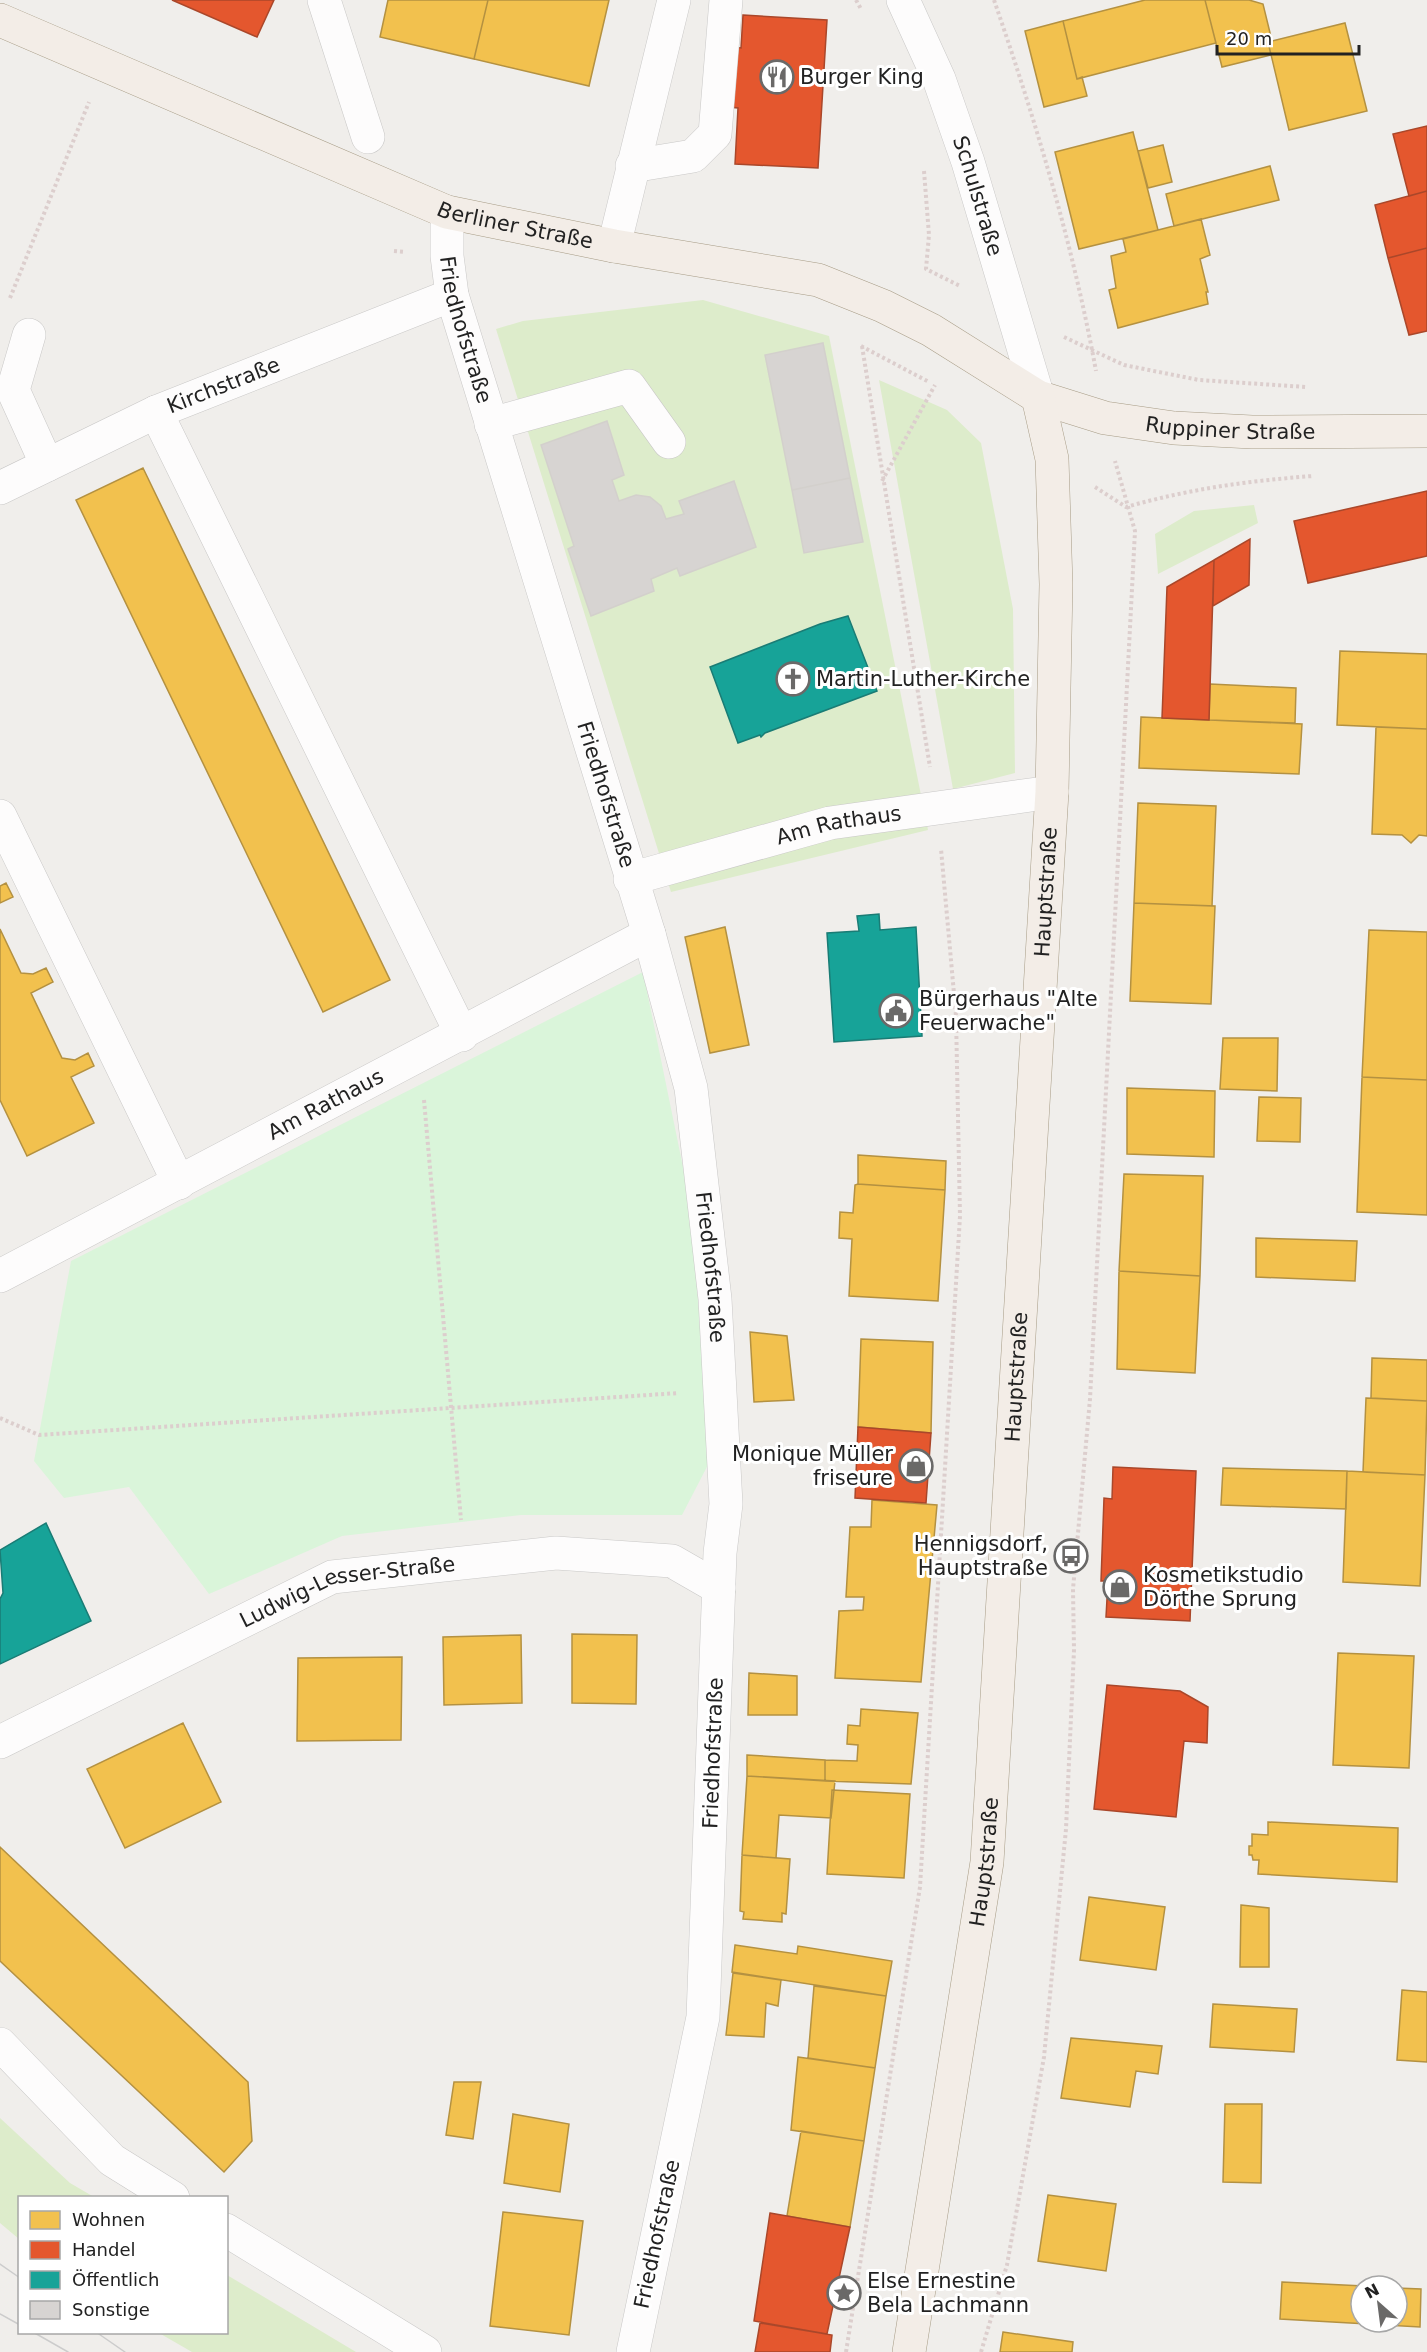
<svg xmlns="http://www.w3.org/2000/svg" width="1427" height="2352" font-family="'DejaVu Sans',sans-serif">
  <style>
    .grass { fill: #ddeccb }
    .park { fill: #daf5da }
    .homes { fill: #f2c14e; stroke: #b49141; stroke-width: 1.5 }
    .shops { fill: #e4572e; stroke: #aa472a; stroke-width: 1.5 }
    .public { fill: #17a398; stroke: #1a7c75; stroke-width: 1.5 }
    .building { fill: #d7d4d2; stroke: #d3d0cc; stroke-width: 1.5 }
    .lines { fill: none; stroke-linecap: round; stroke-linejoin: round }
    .minor-casing { stroke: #c9c8c7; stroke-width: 34 }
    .major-casing { stroke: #a79c86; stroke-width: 34 }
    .path { stroke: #dccecd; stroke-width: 4; stroke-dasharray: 3 3; stroke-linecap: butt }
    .minor { stroke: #fdfcfc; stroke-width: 33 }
    .major { stroke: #f3ede7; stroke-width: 33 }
    .tram { stroke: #ccc; stroke-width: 1.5 }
    .labels { text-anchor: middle; stroke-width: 6; stroke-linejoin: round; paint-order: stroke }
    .poi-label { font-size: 21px; fill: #222; stroke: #fff; text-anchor: start }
    .street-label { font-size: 21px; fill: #222; stroke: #fff }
  </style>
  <rect width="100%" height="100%" fill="#f0eeeb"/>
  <path class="grass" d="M 703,300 L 829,336 L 928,830 L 671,892 L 496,329 L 523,321 Z
    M 879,380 L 947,410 L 981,443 L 1013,609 L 1015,773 L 953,789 Z
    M 1254,505 L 1258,523 L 1158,574 L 1155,534 L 1194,511 Z
    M 0,2118 L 70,2183 L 94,2197 L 20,2198 L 19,2239 L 0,2223 Z
    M 227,2275 L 356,2352 L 192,2352 L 159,2333 L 226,2332 Z"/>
  <path class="park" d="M 643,972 L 691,1206 L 710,1461 L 682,1515 L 521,1515 L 342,1536 L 209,1594 L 129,1487 L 64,1498 L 34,1461 L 71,1261 Z"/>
  <path class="homes" d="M 388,0 L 488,0 L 474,59 L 380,37 Z
    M 488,0 L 609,0 L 589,86 L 474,59 Z
    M 1145,0 L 1205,0 L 1216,43 L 1077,79 L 1063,21 Z
    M 1205,0 L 1249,0 L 1263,4 L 1272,41 L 1268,42 L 1271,55 L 1222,67 Z
    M 1063,21 L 1077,79 L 1082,77 L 1087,96 L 1044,107 L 1025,31 Z
    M 1345,23 L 1367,111 L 1289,130 L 1268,42 Z
    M 1133,132 L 1158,230 L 1079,249 L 1055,152 Z
    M 1163,145 L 1172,182 L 1148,188 L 1138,151 Z
    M 1270,166 L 1279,200 L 1174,226 L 1166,194 Z
    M 1201,219 L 1210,255 L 1200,259 L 1208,292 L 1206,292 L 1208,304 L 1118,328 L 1109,290 L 1116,288 L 1111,256 L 1126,252 L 1123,239 Z
    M 143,468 L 390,980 L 323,1012 L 76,500 Z
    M 1340,651 L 1427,654 L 1427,729 L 1337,725 Z
    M 1210,684 L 1296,688 L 1295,723 L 1209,720 Z
    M 1141,717 L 1302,724 L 1299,774 L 1139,768 Z
    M 1376,727 L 1427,729 L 1427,836 L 1419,835 L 1411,843 L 1402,835 L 1372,834 Z
    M 1138,803 L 1216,806 L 1212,906 L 1134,903 Z
    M 6,883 L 13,897 L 0,903 L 0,886 Z
    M 1134,903 L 1215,906 L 1211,1004 L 1130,1001 Z
    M 725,927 L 749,1045 L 710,1053 L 685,937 Z
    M 0,929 L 21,973 L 33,974 L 46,968 L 53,982 L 31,993 L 62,1058 L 75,1060 L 88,1053 L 94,1066 L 71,1077 L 94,1123 L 27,1156 L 0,1100 Z
    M 1369,930 L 1427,932 L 1427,1080 L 1362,1077 Z
    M 1223,1038 L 1278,1038 L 1277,1091 L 1220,1089 Z
    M 1362,1077 L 1427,1080 L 1427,1215 L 1357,1212 Z
    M 1127,1088 L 1215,1091 L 1214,1157 L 1127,1154 Z
    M 1259,1097 L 1301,1098 L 1300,1142 L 1257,1141 Z
    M 858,1155 L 946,1161 L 945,1190 L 858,1184 Z
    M 1124,1174 L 1203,1176 L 1200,1276 L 1119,1271 Z
    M 858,1184 L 945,1190 L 938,1301 L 849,1296 L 852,1239 L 839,1238 L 840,1212 L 853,1213 L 855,1185 Z
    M 1256,1238 L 1357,1241 L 1355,1281 L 1256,1277 Z
    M 1119,1271 L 1200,1276 L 1195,1373 L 1117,1369 Z
    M 750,1332 L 787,1336 L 794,1400 L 754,1402 Z
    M 861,1339 L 933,1342 L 931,1433 L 858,1427 Z
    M 1372,1358 L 1427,1360 L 1427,1401 L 1371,1398 Z
    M 1366,1398 L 1427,1401 L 1425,1475 L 1363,1472 Z
    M 1223,1468 L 1347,1471 L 1346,1509 L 1221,1505 Z
    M 1347,1471 L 1425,1475 L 1420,1586 L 1343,1582 Z
    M 872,1500 L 937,1505 L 921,1682 L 835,1678 L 839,1611 L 863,1610 L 864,1597 L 846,1597 L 850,1527 L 871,1527 Z
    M 572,1634 L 637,1635 L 636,1704 L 572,1703 Z
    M 521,1635 L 522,1703 L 444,1705 L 443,1637 Z
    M 1338,1653 L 1414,1656 L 1409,1768 L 1333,1765 Z
    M 402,1657 L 401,1740 L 297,1741 L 298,1658 Z
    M 749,1673 L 797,1676 L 797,1715 L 748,1715 Z
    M 861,1709 L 918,1713 L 911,1784 L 825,1781 L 825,1760 L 857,1761 L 858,1745 L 847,1744 L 848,1725 L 860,1726 Z
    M 183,1723 L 221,1802 L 125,1848 L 87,1769 Z
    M 747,1755 L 825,1760 L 825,1781 L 747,1776 Z
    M 747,1776 L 835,1781 L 831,1818 L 779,1815 L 776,1858 L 742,1855 Z
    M 832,1790 L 910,1794 L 904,1878 L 827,1874 Z
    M 1268,1822 L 1398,1828 L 1397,1882 L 1258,1874 L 1259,1860 L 1253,1860 L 1252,1855 L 1249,1855 L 1249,1846 L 1252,1846 L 1252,1834 L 1268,1835 Z
    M 0,1847 L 248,2082 L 252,2141 L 224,2172 L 0,1961 Z
    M 742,1855 L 790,1859 L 786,1914 L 782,1913 L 782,1922 L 743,1919 L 744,1912 L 740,1911 Z
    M 1089,1897 L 1165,1907 L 1156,1970 L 1080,1960 Z
    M 1241,1905 L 1269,1908 L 1269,1967 L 1240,1967 Z
    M 735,1945 L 797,1954 L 798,1946 L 892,1961 L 886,1996 L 732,1972 Z
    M 733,1973 L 781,1980 L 778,2006 L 766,2003 L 764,2037 L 726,2035 Z
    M 814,1986 L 886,1996 L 875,2068 L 808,2058 Z
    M 1402,1990 L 1427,1992 L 1427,2062 L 1397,2060 Z
    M 1213,2004 L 1297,2009 L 1294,2052 L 1210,2047 Z
    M 1071,2038 L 1162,2046 L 1158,2074 L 1136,2071 L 1130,2107 L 1061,2098 Z
    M 798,2057 L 875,2068 L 864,2141 L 791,2130 Z
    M 454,2082 L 481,2082 L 473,2139 L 446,2135 Z
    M 1225,2104 L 1262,2104 L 1261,2183 L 1223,2182 Z
    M 513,2114 L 569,2124 L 560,2192 L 504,2183 Z
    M 801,2131 L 864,2141 L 850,2227 L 787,2216 Z
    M 1048,2195 L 1116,2204 L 1106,2271 L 1038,2261 Z
    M 503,2212 L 583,2221 L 569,2335 L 490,2326 Z
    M 1282,2282 L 1364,2286 L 1361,2286 L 1361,2322 L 1397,2322 L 1397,2288 L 1421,2289 L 1420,2327 L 1280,2319 Z
    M 1003,2332 L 1073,2342 L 1072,2352 L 1000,2352 Z"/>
  <path class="shops" d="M 172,0 L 274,0 L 257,37 Z
    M 743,15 L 827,20 L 818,168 L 735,164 L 738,108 L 729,107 L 733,47 L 741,48 Z
    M 1427,126 L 1427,191 L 1409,196 L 1393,134 Z
    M 1427,191 L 1427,248 L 1388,258 L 1375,205 Z
    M 1427,248 L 1427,331 L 1409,335 L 1388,258 Z
    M 1427,491 L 1427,556 L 1308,583 L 1294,521 Z
    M 1250,539 L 1249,585 L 1213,606 L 1214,560 Z
    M 1214,560 L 1209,720 L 1162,718 L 1167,587 Z
    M 858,1427 L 931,1433 L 926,1503 L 855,1498 Z
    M 1113,1467 L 1196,1471 L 1190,1621 L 1106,1617 L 1108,1581 L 1101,1581 L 1104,1498 L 1112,1499 Z
    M 1107,1685 L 1180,1691 L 1208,1707 L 1207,1743 L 1184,1741 L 1176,1817 L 1094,1809 Z
    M 770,2213 L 850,2227 L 827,2334 L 754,2321 Z
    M 760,2323 L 832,2335 L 830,2352 L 755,2352 Z"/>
  <path class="public" d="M 848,616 L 877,691 L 765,733 L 761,737 L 760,735 L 738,743 L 710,667 L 820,624 Z
    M 879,914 L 880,930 L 916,927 L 922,1036 L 834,1042 L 827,933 L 859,931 L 857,916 Z
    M 46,1523 L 91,1621 L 0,1664 L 0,1599 L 3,1593 L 0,1550 Z"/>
  <path class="building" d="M 823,343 L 850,478 L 792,490 L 765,355 Z
    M 607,421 L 624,475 L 612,480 L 619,501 L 636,495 L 650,497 L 661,506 L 666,519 L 684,514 L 679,501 L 734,481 L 756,547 L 680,576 L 677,568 L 651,579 L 654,591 L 591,616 L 568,549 L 574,546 L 541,445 Z
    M 850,478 L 863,542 L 804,553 L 792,490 Z"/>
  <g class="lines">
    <defs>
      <g id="minor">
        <path d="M 324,0 L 368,137"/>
        <path id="s1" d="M 903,0 L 939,79 L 968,162 L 1038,397"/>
        <path d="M 632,166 L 693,156 L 715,134 L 726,0"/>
        <path id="s2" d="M 447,212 L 447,256 L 452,295 L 649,934 L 691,1088 L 715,1299 L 726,1504 L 720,1553 L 703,2017 L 633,2352"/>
        <path d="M 614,246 L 674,0"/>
        <path d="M 29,335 L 13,390 L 47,465"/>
        <path d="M 156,412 L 462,1035"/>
        <path d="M 491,424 L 629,386 L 669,442"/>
        <path id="s3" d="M 0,488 L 156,412 L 452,295"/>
        <path d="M 0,816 L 179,1183"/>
        <path id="s4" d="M 630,879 L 830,823 L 1052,792"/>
        <path id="s5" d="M 0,1276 L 649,934"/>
        <path id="s6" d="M 0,1742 L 332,1577 L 556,1553 L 672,1561 L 719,1588"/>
        <path d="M 0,2044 L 112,2160 L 173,2198"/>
        <path d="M 226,2230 L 425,2352"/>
      </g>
      <g id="major">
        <path id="s7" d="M 0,20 L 447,212 L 614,246 L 818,280 L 883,306 L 931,330 L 1038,397 L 1105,418 L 1174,428 L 1252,432 L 1427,431"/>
        <path id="s8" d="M 909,2352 L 987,1862 L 1052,792 L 1056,584 L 1052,459 L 1038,397"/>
      </g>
    </defs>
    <use href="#minor" class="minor-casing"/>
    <use href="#major" class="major-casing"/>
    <path class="path" d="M 856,0 L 861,9
      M 994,0 C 1036,122 1073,245 1096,371
      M 924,171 L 929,235 L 926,269 L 960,286
      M 394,251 L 405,252
      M 10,298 L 89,102
      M 1064,337 L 1124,365 L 1199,380 L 1306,387
      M 861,346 L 929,382
      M 862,346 L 930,767
      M 882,481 L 935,385
      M 1095,487 L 1126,507 C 1190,489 1246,481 1313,476
      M 424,1100 L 461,1520
      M 0,1418 L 39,1435 L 679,1393
      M 846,2352 L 920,1887 L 960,1216 L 956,1016 L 941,849
      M 981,2352 L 1007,2265 L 1044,2057 L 1066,1829 L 1074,1650 L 1073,1589 L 1090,1399 L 1135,531 L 1115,461"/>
    <use href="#minor" class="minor"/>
    <use href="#major" class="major"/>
    <path class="tram" d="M 0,2264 L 20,2278
      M 0,2314 L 20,2325
      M 33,2332 L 68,2352
      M 96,2332 L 125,2352"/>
  </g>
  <defs>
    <symbol id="restaurant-ring" viewBox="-11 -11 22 22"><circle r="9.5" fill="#fff" stroke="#6a6968" stroke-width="1.5"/><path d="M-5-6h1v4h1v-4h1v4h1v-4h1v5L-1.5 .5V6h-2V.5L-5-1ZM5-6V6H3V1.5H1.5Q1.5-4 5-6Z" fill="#6a6968"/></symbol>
    <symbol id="church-ring" viewBox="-11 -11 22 22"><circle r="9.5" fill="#fff" stroke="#6a6968" stroke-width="1.5"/><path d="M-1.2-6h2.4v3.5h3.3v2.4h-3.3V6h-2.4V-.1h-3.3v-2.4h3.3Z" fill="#6a6968"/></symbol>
    <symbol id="civic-ring" viewBox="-11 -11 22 22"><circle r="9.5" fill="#fff" stroke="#6a6968" stroke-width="1.5"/><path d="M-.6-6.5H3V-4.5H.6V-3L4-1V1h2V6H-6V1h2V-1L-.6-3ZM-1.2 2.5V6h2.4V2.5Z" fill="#6a6968"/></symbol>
    <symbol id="shop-ring" viewBox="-11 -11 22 22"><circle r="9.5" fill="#fff" stroke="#6a6968" stroke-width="1.5"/><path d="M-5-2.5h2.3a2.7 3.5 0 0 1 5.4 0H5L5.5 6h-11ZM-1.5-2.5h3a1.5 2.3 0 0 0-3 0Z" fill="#6a6968"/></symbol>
    <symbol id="bus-ring" viewBox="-11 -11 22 22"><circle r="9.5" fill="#fff" stroke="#6a6968" stroke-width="1.5"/><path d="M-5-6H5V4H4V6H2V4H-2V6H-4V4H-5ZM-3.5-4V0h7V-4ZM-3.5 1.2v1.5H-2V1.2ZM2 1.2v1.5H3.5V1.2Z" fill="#6a6968"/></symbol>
    <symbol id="sight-ring" viewBox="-11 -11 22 22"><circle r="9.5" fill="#fff" stroke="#6a6968" stroke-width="1.5"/><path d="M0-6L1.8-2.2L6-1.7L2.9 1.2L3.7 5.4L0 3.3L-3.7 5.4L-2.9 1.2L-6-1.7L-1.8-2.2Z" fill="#6a6968"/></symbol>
  </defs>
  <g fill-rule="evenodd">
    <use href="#restaurant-ring" x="758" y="58" width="38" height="38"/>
    <use href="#church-ring" x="774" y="660" width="38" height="38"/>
    <use href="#civic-ring" x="877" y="992" width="38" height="38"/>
    <use href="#shop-ring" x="897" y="1447" width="38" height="38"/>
    <use href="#bus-ring" x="1052" y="1537" width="38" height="38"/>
    <use href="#shop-ring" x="1101" y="1568" width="38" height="38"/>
    <use href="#sight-ring" x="825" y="2274" width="38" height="38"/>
  </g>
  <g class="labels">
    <g class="poi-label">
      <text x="800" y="84">Burger King</text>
      <text x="816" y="686">Martin-Luther-Kirche</text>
      <text x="919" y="1006">Bürgerhaus "Alte<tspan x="919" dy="24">Feuerwache"</tspan></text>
      <text x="893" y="1461" text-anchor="end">Monique Müller<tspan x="893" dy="24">friseure</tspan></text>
      <text x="1048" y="1551" text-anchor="end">Hennigsdorf,<tspan x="1048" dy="24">Hauptstraße</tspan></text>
      <text x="1143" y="1582">Kosmetikstudio<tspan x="1143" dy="24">Dörthe Sprung</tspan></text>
      <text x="867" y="2288">Else Ernestine<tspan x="867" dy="24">Bela Lachmann</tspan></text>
    </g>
    <g class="street-label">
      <text dy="7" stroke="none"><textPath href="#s1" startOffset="210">Schulstraße</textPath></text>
      <text dy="7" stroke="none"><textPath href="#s7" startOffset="556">Berliner Straße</textPath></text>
      <text dy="7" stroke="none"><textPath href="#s2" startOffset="120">Friedhofstraße</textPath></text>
      <text dy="7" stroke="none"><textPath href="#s3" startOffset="246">Kirchstraße</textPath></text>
      <text dy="7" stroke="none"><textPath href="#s7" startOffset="1310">Ruppiner Straße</textPath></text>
      <text dy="7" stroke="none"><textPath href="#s2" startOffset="606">Friedhofstraße</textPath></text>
      <text dy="7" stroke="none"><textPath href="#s4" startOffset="216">Am Rathaus</textPath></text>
      <text dy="7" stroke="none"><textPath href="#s8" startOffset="1468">Hauptstraße</textPath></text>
      <text dy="7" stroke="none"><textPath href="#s5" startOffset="368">Am Rathaus</textPath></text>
      <text dy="7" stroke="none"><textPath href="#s2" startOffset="1092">Friedhofstraße</textPath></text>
      <text dy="7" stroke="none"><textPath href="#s8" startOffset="982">Hauptstraße</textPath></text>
      <text dy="7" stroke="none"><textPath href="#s6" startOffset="382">Ludwig-Lesser-Straße</textPath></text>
      <text transform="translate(713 1753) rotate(-88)" y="7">Friedhofstraße</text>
      <text dy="7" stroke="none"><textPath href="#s8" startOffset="496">Hauptstraße</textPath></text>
      <text transform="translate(657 2234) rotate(-78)" y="7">Friedhofstraße</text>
    </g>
  </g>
  <rect x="18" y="2196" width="210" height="138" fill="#ffffff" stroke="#a7a7a7" stroke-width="1.5"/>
  <rect x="30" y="2211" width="30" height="18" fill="#f2c14e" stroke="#a7a7a7" stroke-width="1.5"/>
  <text x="72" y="2226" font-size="18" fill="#222222">Wohnen</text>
  <rect x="30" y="2241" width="30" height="18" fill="#e4572e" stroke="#a7a7a7" stroke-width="1.5"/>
  <text x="72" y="2256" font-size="18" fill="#222222">Handel</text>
  <rect x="30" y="2271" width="30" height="18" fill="#17a398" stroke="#a7a7a7" stroke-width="1.5"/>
  <text x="72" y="2286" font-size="18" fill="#222222">Öffentlich</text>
  <rect x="30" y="2301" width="30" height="18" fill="#d7d4d2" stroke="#a7a7a7" stroke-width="1.5"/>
  <text x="72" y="2316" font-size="18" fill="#222222">Sonstige</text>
  <g transform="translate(1379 2304) rotate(332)"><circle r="28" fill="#ffffff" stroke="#a7a7a7" stroke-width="1.5"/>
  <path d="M0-4.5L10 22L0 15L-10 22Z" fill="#6a6968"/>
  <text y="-9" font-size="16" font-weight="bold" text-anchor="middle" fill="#222222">N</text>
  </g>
  <path d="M1217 45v9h142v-9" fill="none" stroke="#222222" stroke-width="3"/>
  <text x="1226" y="45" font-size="18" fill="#222222" stroke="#ffffff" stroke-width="4.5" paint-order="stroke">20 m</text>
</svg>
